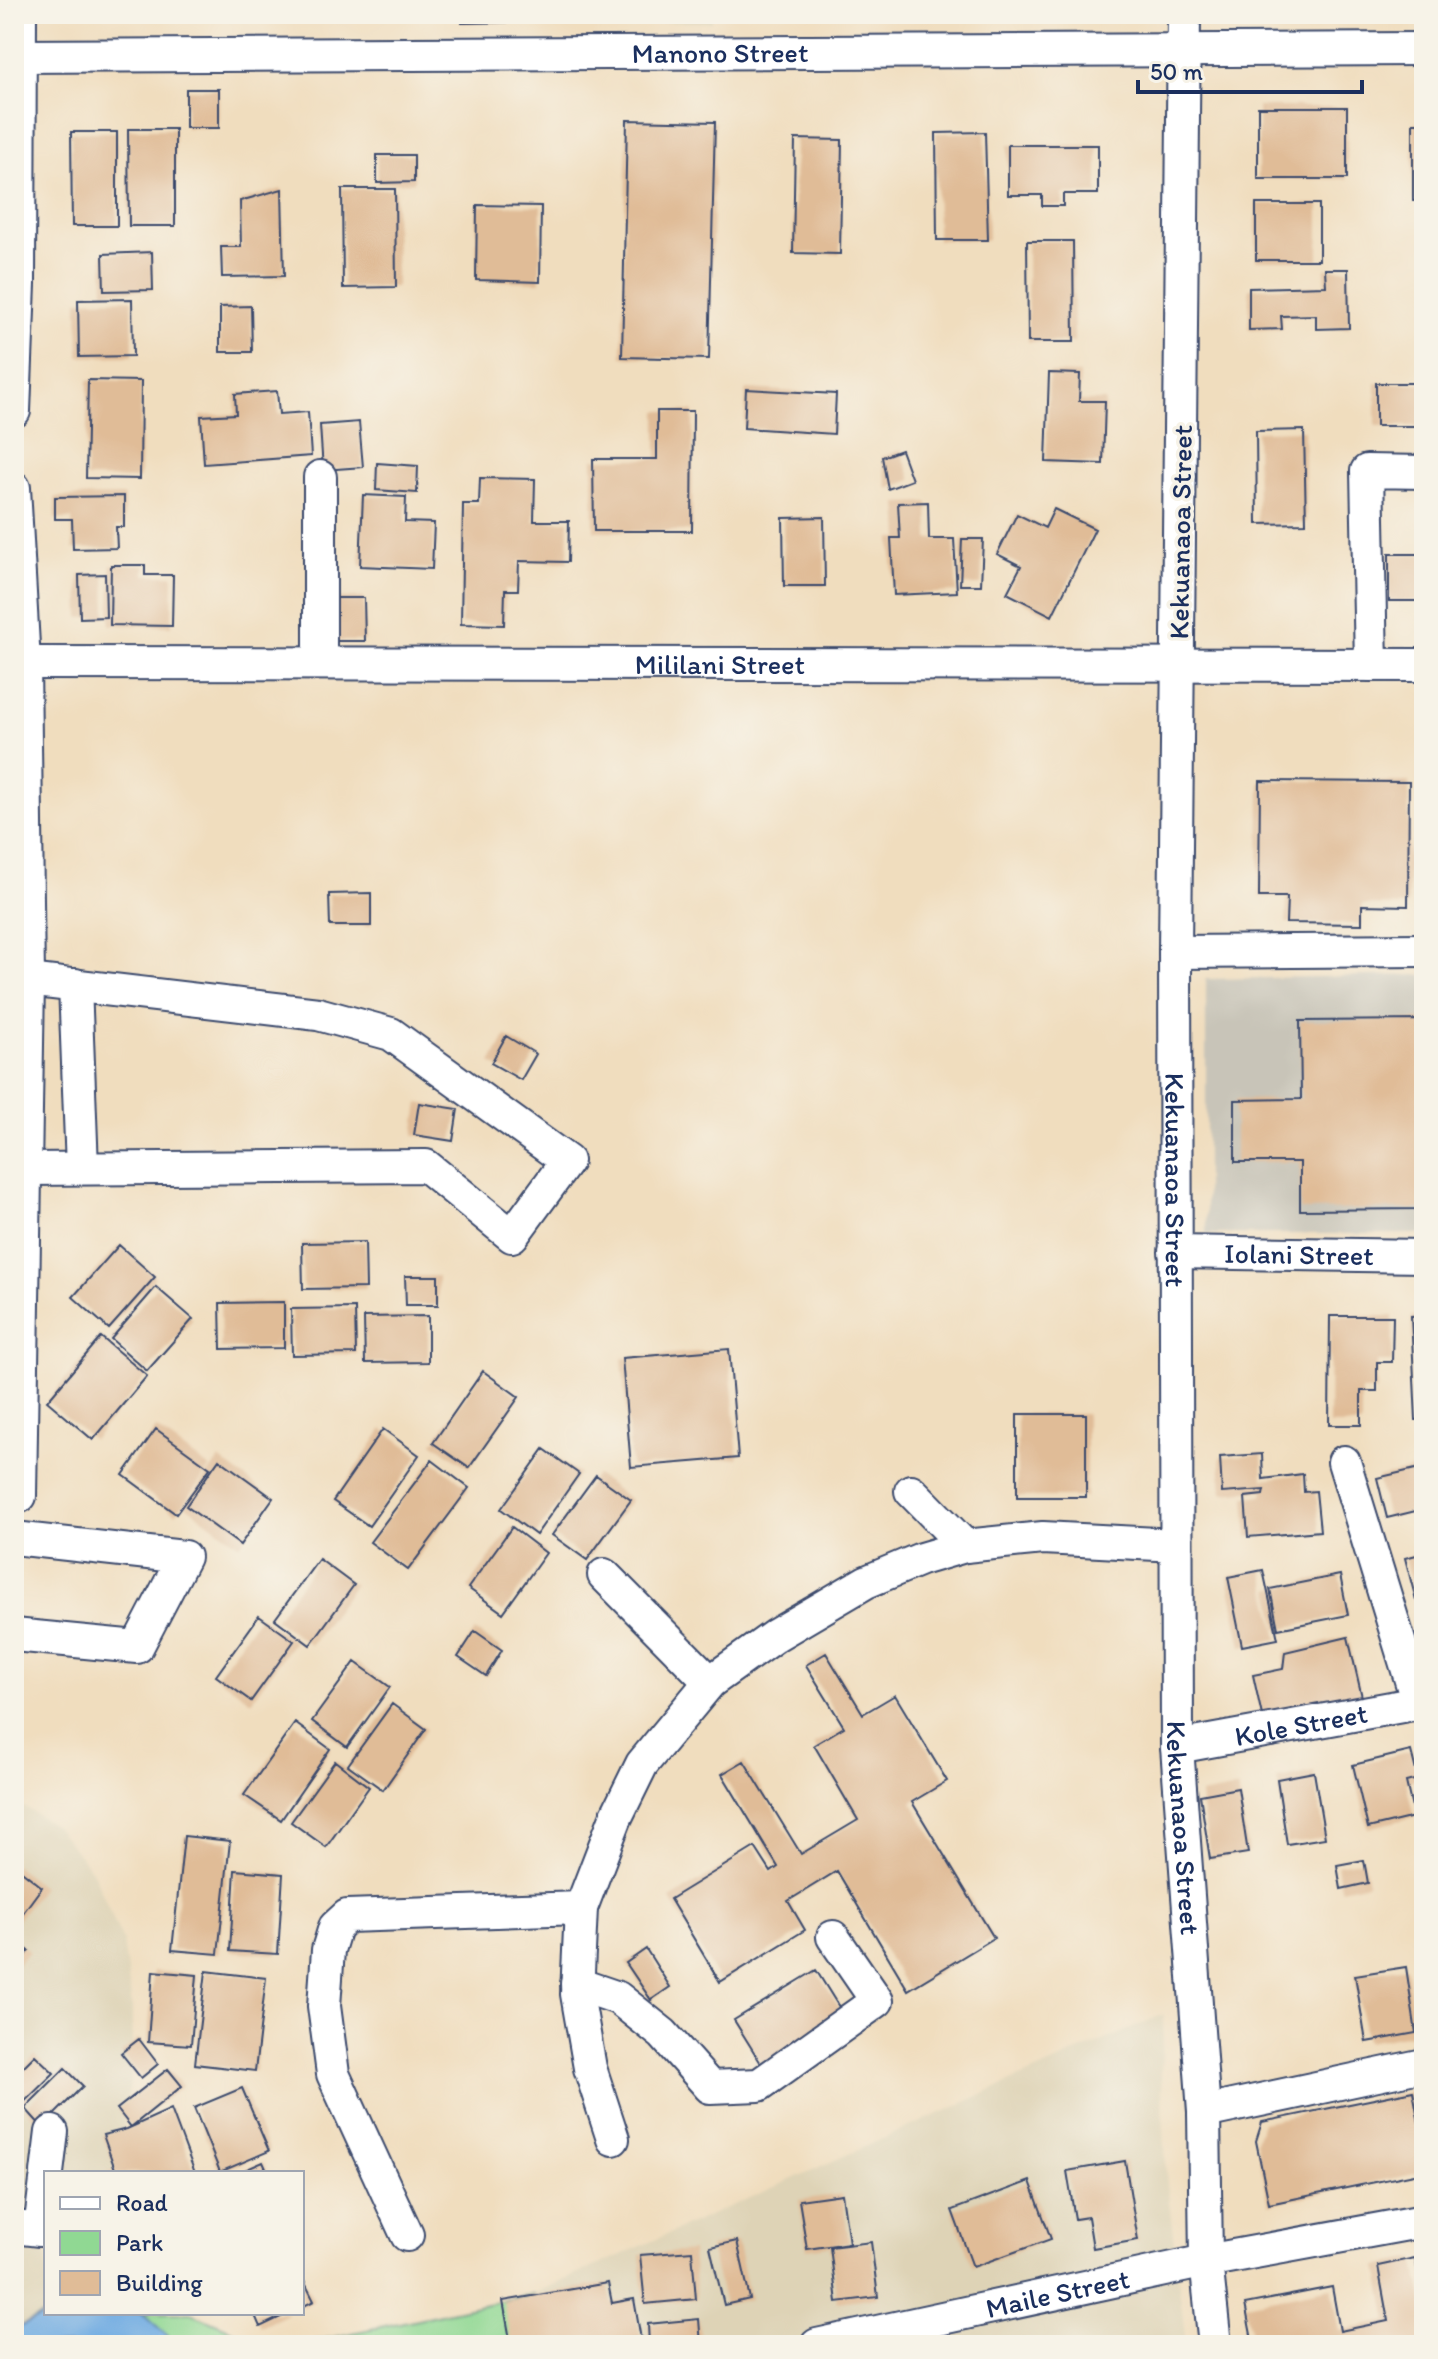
<svg xmlns="http://www.w3.org/2000/svg" width="1438" height="2359" font-family="Itim,sans-serif">
  <style>
    .built { fill: #ded3b6 }
    .industrial { fill: #c8c4b8 }
    .green { fill: #90d893; stroke: #568478; stroke-width: 2 }
    .water { fill: #71ace2; stroke: #466ea0; stroke-width: 2 }
    .building { fill: #e0bc97 }
    .lines { fill: none; stroke-linecap: round; stroke-linejoin: round }
    .minor-casing { stroke: #3b496c; stroke-width: 36 }
    .minor { stroke: #fff; stroke-width: 32 }
    .labels { text-anchor: middle; stroke-width: 7; stroke-linejoin: round; paint-order: stroke }
    .street-label { font-size: 28px; fill: #1b2f5e; stroke: #f7f3e8 }
  </style>
  <rect width="100%" height="100%" fill="#f7f3e8"/>
  <filter id="ink" filterUnits="userSpaceOnUse"><feTurbulence type="fractalNoise" baseFrequency=".0125" numOctaves="2"/><feDisplacementMap in="SourceGraphic" scale="16" xChannelSelector="R" yChannelSelector="G"/><feConvolveMatrix kernelMatrix="1 2 1 2 8 2 1 2 1" color-interpolation-filters="sRGB"/></filter>
  <filter id="wash" filterUnits="userSpaceOnUse"><feTurbulence type="fractalNoise" baseFrequency=".006" numOctaves="4" result="noise"/><feDisplacementMap in="SourceGraphic" scale="32" xChannelSelector="R" yChannelSelector="G"/><feGaussianBlur stdDeviation="1.8" result="paint"/><feColorMatrix in="noise" values="0 0 0 0 0 0 0 0 0 0 0 0 0 0 0 0 0 1.4 0 .05"/><feComposite in="paint" operator="in"/></filter>
  <g filter="url(#wash)">
    <rect width="100%" height="100%" fill="#f0ddbe"/>
    <path class="built" d="M 462,14 L 712,14 L 712,22 L 462,23 Z
      M 14,1801 L 55,1826 L 93,1872 L 123,1942 L 132,2006 L 132,2068 L 122,2141 L 115,2169 L 113,2173 L 46,2173 L 47,2313 L 14,2329 Z
      M 1164,2014 L 1161,2075 L 1167,2184 L 1186,2345 L 540,2345 L 533,2294 Z"/>
    <path class="industrial" d="M 1424,975 L 1424,1234 L 1206,1234 L 1206,979 Z"/>
    <path class="green" d="M 533,2294 L 540,2345 L 297,2345 Z
      M 49,2313 L 192,2313 L 267,2345 L 14,2345 L 14,2329 Z"/>
    <path class="water" d="M 51,2313 L 142,2313 L 178,2345 L 14,2345 L 14,2329 Z"/>
    <g id="blocks">
      <path class="building" d="M 462,14 L 522,14 L 522,22 L 462,23 Z
        M 186,89 L 219,89 L 219,128 L 186,128 Z
        M 1258,107 L 1347,107 L 1347,179 L 1258,179 Z
        M 627,120 L 715,122 L 709,359 L 622,357 Z
        M 1413,123 L 1424,123 L 1424,201 L 1413,201 Z
        M 128,129 L 175,129 L 175,226 L 129,226 Z
        M 71,132 L 117,132 L 117,226 L 72,226 Z
        M 985,132 L 988,240 L 937,240 L 936,133 Z
        M 795,139 L 842,140 L 840,254 L 793,253 Z
        M 1008,145 L 1098,145 L 1098,194 L 1063,194 L 1063,206 L 1042,206 L 1042,195 L 1008,195 Z
        M 377,155 L 414,155 L 414,182 L 377,183 Z
        M 282,189 L 284,276 L 222,277 L 221,247 L 241,247 L 240,201 Z
        M 342,189 L 395,189 L 396,287 L 343,288 Z
        M 1256,204 L 1319,204 L 1319,260 L 1256,260 Z
        M 477,205 L 541,206 L 540,282 L 476,280 Z
        M 1027,241 L 1073,241 L 1074,342 L 1028,342 Z
        M 152,252 L 153,290 L 104,291 L 103,254 Z
        M 1325,269 L 1348,269 L 1349,328 L 1316,329 L 1316,315 L 1281,316 L 1282,329 L 1249,330 L 1249,288 L 1326,286 Z
        M 132,299 L 133,356 L 79,357 L 78,300 Z
        M 251,306 L 252,352 L 220,352 L 220,307 Z
        M 1049,373 L 1080,374 L 1079,401 L 1105,401 L 1103,464 L 1046,462 Z
        M 88,380 L 141,381 L 140,479 L 86,478 Z
        M 1376,383 L 1424,383 L 1424,426 L 1376,426 Z
        M 746,389 L 836,394 L 834,434 L 744,428 Z
        M 277,391 L 279,414 L 308,412 L 311,456 L 204,464 L 201,416 L 236,414 L 235,394 Z
        M 657,411 L 693,411 L 692,531 L 594,531 L 593,459 L 657,459 Z
        M 359,422 L 363,467 L 323,470 L 320,425 Z
        M 1304,430 L 1306,523 L 1257,524 L 1256,431 Z
        M 901,450 L 912,480 L 888,489 L 882,457 Z
        M 377,463 L 418,466 L 417,493 L 376,490 Z
        M 480,478 L 535,479 L 534,521 L 569,521 L 568,562 L 519,561 L 518,590 L 505,590 L 504,625 L 461,624 L 463,504 L 479,504 Z
        M 363,495 L 406,497 L 405,522 L 434,523 L 432,569 L 360,566 Z
        M 124,496 L 124,527 L 116,527 L 117,548 L 73,549 L 72,519 L 55,519 L 55,497 Z
        M 928,502 L 929,539 L 954,539 L 957,592 L 894,595 L 891,538 L 900,538 L 898,503 Z
        M 1054,509 L 1095,529 L 1052,616 L 1007,593 L 1021,566 L 997,554 L 1017,514 L 1045,528 Z
        M 824,517 L 825,586 L 784,586 L 783,518 Z
        M 962,539 L 983,539 L 981,585 L 960,585 Z
        M 1389,554 L 1424,554 L 1424,601 L 1389,601 Z
        M 111,565 L 145,565 L 145,575 L 173,575 L 172,626 L 110,625 Z
        M 105,574 L 106,617 L 80,618 L 79,575 Z
        M 334,598 L 364,598 L 365,641 L 335,641 Z
        M 1260,781 L 1409,782 L 1408,906 L 1362,905 L 1362,924 L 1286,923 L 1287,897 L 1259,897 Z
        M 371,893 L 371,926 L 330,926 L 329,894 Z
        M 1424,1020 L 1424,1209 L 1300,1210 L 1300,1162 L 1235,1162 L 1235,1100 L 1301,1099 L 1300,1021 Z
        M 506,1036 L 536,1054 L 521,1080 L 491,1063 Z
        M 419,1103 L 458,1109 L 453,1141 L 414,1135 Z
        M 365,1242 L 366,1288 L 303,1289 L 302,1243 Z
        M 119,1245 L 155,1277 L 109,1329 L 73,1297 Z
        M 405,1276 L 438,1276 L 438,1305 L 406,1305 Z
        M 156,1287 L 193,1319 L 147,1371 L 111,1339 Z
        M 284,1302 L 284,1348 L 221,1349 L 220,1303 Z
        M 355,1308 L 356,1354 L 292,1355 L 291,1309 Z
        M 1424,1315 L 1424,1420 L 1416,1420 L 1411,1316 Z
        M 428,1316 L 428,1362 L 365,1363 L 364,1317 Z
        M 1330,1316 L 1393,1316 L 1392,1362 L 1377,1362 L 1377,1391 L 1361,1391 L 1361,1425 L 1329,1425 Z
        M 101,1337 L 147,1376 L 93,1440 L 47,1401 Z
        M 729,1349 L 738,1458 L 631,1467 L 622,1358 Z
        M 483,1371 L 519,1397 L 469,1468 L 433,1443 Z
        M 1017,1414 L 1086,1414 L 1086,1497 L 1017,1497 Z
        M 156,1429 L 210,1468 L 176,1514 L 123,1475 Z
        M 383,1429 L 419,1455 L 369,1526 L 333,1501 Z
        M 544,1449 L 579,1474 L 536,1535 L 501,1509 Z
        M 1262,1454 L 1263,1479 L 1303,1474 L 1304,1492 L 1316,1491 L 1320,1531 L 1248,1537 L 1245,1497 L 1263,1495 L 1264,1490 L 1222,1493 L 1220,1457 Z
        M 219,1459 L 273,1498 L 240,1545 L 186,1506 Z
        M 432,1460 L 469,1488 L 408,1570 L 370,1542 Z
        M 1424,1467 L 1424,1509 L 1387,1518 L 1377,1478 Z
        M 596,1475 L 631,1500 L 587,1560 L 552,1535 Z
        M 512,1527 L 546,1553 L 503,1613 L 468,1588 Z
        M 1424,1553 L 1424,1598 L 1416,1600 L 1405,1558 Z
        M 319,1559 L 354,1585 L 310,1645 L 275,1619 Z
        M 1263,1570 L 1278,1639 L 1242,1646 L 1228,1577 Z
        M 1340,1575 L 1348,1615 L 1278,1629 L 1270,1589 Z
        M 259,1616 L 294,1641 L 251,1701 L 216,1676 Z
        M 475,1631 L 502,1650 L 486,1676 L 458,1657 Z
        M 1348,1637 L 1362,1697 L 1263,1720 L 1253,1675 L 1283,1669 L 1285,1652 Z
        M 826,1653 L 863,1714 L 895,1695 L 947,1781 L 912,1802 L 994,1938 L 908,1990 L 837,1871 L 788,1901 L 805,1930 L 720,1982 L 670,1899 L 755,1847 L 771,1872 L 778,1867 L 722,1774 L 744,1761 L 801,1854 L 858,1820 L 814,1745 L 844,1727 L 806,1665 Z
        M 355,1662 L 390,1687 L 347,1747 L 312,1721 Z
        M 392,1704 L 426,1729 L 383,1790 L 348,1765 Z
        M 295,1723 L 330,1749 L 281,1820 L 244,1795 Z
        M 1411,1751 L 1418,1779 L 1406,1782 L 1414,1817 L 1368,1828 L 1353,1765 Z
        M 335,1761 L 369,1787 L 326,1847 L 291,1822 Z
        M 1314,1772 L 1325,1838 L 1287,1844 L 1277,1779 Z
        M 1238,1788 L 1248,1853 L 1210,1859 L 1200,1795 Z
        M 184,1836 L 230,1841 L 218,1954 L 172,1950 Z
        M 1364,1860 L 1368,1883 L 1341,1889 L 1337,1865 Z
        M 14,1865 L 42,1887 L 14,1925 Z
        M 235,1870 L 283,1874 L 278,1954 L 230,1951 Z
        M 14,1939 L 29,1951 L 14,1968 Z
        M 646,1949 L 670,1987 L 651,2000 L 626,1963 Z
        M 1406,1967 L 1416,2033 L 1366,2042 L 1355,1975 Z
        M 816,1970 L 844,2015 L 762,2065 L 734,2020 Z
        M 153,1971 L 197,1975 L 191,2045 L 148,2042 Z
        M 206,1971 L 266,1978 L 255,2071 L 195,2064 Z
        M 139,2039 L 158,2064 L 141,2078 L 121,2053 Z
        M 35,2055 L 54,2073 L 14,2112 L 14,2076 Z
        M 65,2068 L 83,2086 L 42,2127 L 25,2108 Z
        M 168,2069 L 182,2086 L 131,2127 L 117,2109 Z
        M 242,2088 L 269,2151 L 220,2172 L 194,2108 Z
        M 1413,2091 L 1424,2150 L 1424,2172 L 1269,2204 L 1256,2141 L 1262,2122 Z
        M 171,2109 L 195,2173 L 106,2173 L 115,2169 L 103,2135 L 127,2129 Z
        M 1125,2161 L 1138,2240 L 1093,2248 L 1088,2217 L 1075,2219 L 1067,2171 Z
        M 263,2162 L 268,2173 L 238,2173 Z
        M 1030,2181 L 1051,2239 L 973,2267 L 952,2210 Z
        M 842,2194 L 849,2243 L 807,2249 L 799,2200 Z
        M 737,2241 L 750,2299 L 724,2305 L 710,2247 Z
        M 871,2242 L 878,2297 L 837,2302 L 830,2247 Z
        M 692,2251 L 696,2299 L 645,2304 L 640,2255 Z
        M 1415,2258 L 1424,2303 L 1424,2345 L 1253,2345 L 1245,2304 L 1332,2287 L 1340,2331 L 1388,2321 L 1378,2266 Z
        M 302,2277 L 314,2301 L 302,2307 Z
        M 608,2283 L 612,2303 L 634,2299 L 642,2345 L 511,2345 L 503,2301 Z
        M 254,2313 L 289,2313 L 260,2327 Z
        M 699,2319 L 701,2345 L 649,2345 L 648,2324 Z"/>
    </g>
  </g>
  <g filter="url(#ink)">
    <use href="#blocks" fill-opacity="0" stroke="#3b496c" stroke-width="2"/>
    <g class="lines">
      <defs>
        <g id="minor">
          <path id="s1" d="M 1184,14 L 1175,952 L 1177,1747 L 1204,2112 L 1206,2261 L 1215,2345"/>
          <path id="s2" d="M 14,56 L 1424,49"/>
          <path d="M 14,411 L 19,284 L 20,14"/>
          <path d="M 320,477 L 320,663"/>
          <path d="M 14,488 L 24,663 L 28,980 L 20,1496"/>
          <path id="s3" d="M 14,663 L 1424,665"/>
          <path d="M 1371,665 L 1367,471 L 1424,472"/>
          <path d="M 1175,952 L 1424,950"/>
          <path d="M 75,985 L 82,1168"/>
          <path d="M 25,1169 L 426,1166 L 512,1236 L 567,1161 L 391,1034 L 318,1014 L 28,980"/>
          <path id="s4" d="M 1175,1252 L 1424,1256"/>
          <path d="M 1344,1462 L 1418,1703"/>
          <path d="M 911,1491 L 965,1546"/>
          <path d="M 14,1538 L 184,1557 L 137,1647 L 14,1635"/>
          <path d="M 604,1575 L 710,1682"/>
          <path id="s5" d="M 1177,1747 L 1424,1702"/>
          <path d="M 577,1984 L 618,1998 L 663,2034 L 710,2087 L 759,2085 L 877,2001 L 833,1937"/>
          <path d="M 1204,2112 L 1424,2065"/>
          <path d="M 613,2139 L 590,2068 L 577,1994 L 581,1908 L 616,1817 L 642,1764 L 710,1682 L 776,1635 L 866,1582 L 921,1559 L 965,1546 L 1043,1538 L 1176,1545"/>
          <path d="M 47,2173 L 52,2132"/>
          <path d="M 14,2227 L 40,2230 L 46,2181"/>
          <path d="M 407,2235 L 333,2074 L 324,2006 L 328,1950 L 335,1927 L 347,1916 L 581,1908"/>
          <path id="s6" d="M 817,2345 L 1206,2261 L 1424,2221"/>
        </g>
      </defs>
      <use href="#minor" class="minor-casing"/>
      <use href="#minor" class="minor"/>
    </g>
  </g>
  <g class="labels">
    <g class="street-label">
      <text dy="10" stroke="none"><textPath href="#s2" startOffset="706">Manono Street</textPath></text>
      <text transform="translate(1180 532) rotate(-89)" y="10">Kekuanaoa Street</text>
      <text dy="10" stroke="none"><textPath href="#s3" startOffset="706">Mililani Street</textPath></text>
      <text dy="10" stroke="none"><textPath href="#s1" startOffset="1166">Kekuanaoa Street</textPath></text>
      <text dy="10" stroke="none"><textPath href="#s4" startOffset="124">Iolani Street</textPath></text>
      <text dy="10" stroke="none"><textPath href="#s5" startOffset="126">Kole Street</textPath></text>
      <text dy="10" stroke="none"><textPath href="#s1" startOffset="1814">Kekuanaoa Street</textPath></text>
      <text dy="10" stroke="none"><textPath href="#s6" startOffset="246">Maile Street</textPath></text>
    </g>
  </g>
  <rect width="1438" height="2359" fill="none" stroke="#f7f3e8" stroke-width="48"/>
  <rect x="44" y="2171" width="260" height="144" fill="#f7f3e8" stroke="#9fa5b1" stroke-width="2"/>
  <rect x="60" y="2197" width="40" height="12" fill="#ffffff" stroke="#9fa5b1" stroke-width="2"/>
  <text x="116" y="2211" font-size="24" fill="#1b2f5e">Road</text>
  <rect x="60" y="2231" width="40" height="24" fill="#90d893" stroke="#9fa5b1" stroke-width="2"/>
  <text x="116" y="2251" font-size="24" fill="#1b2f5e">Park</text>
  <rect x="60" y="2271" width="40" height="24" fill="#e0bc97" stroke="#9fa5b1" stroke-width="2"/>
  <text x="116" y="2291" font-size="24" fill="#1b2f5e">Building</text>
  <path d="M1138 80v12h224v-12" fill="none" stroke="#1b2f5e" stroke-width="4"/>
  <text x="1150" y="80" font-size="24" fill="#1b2f5e" stroke="#f7f3e8" stroke-width="6" paint-order="stroke">50 m</text>
</svg>
